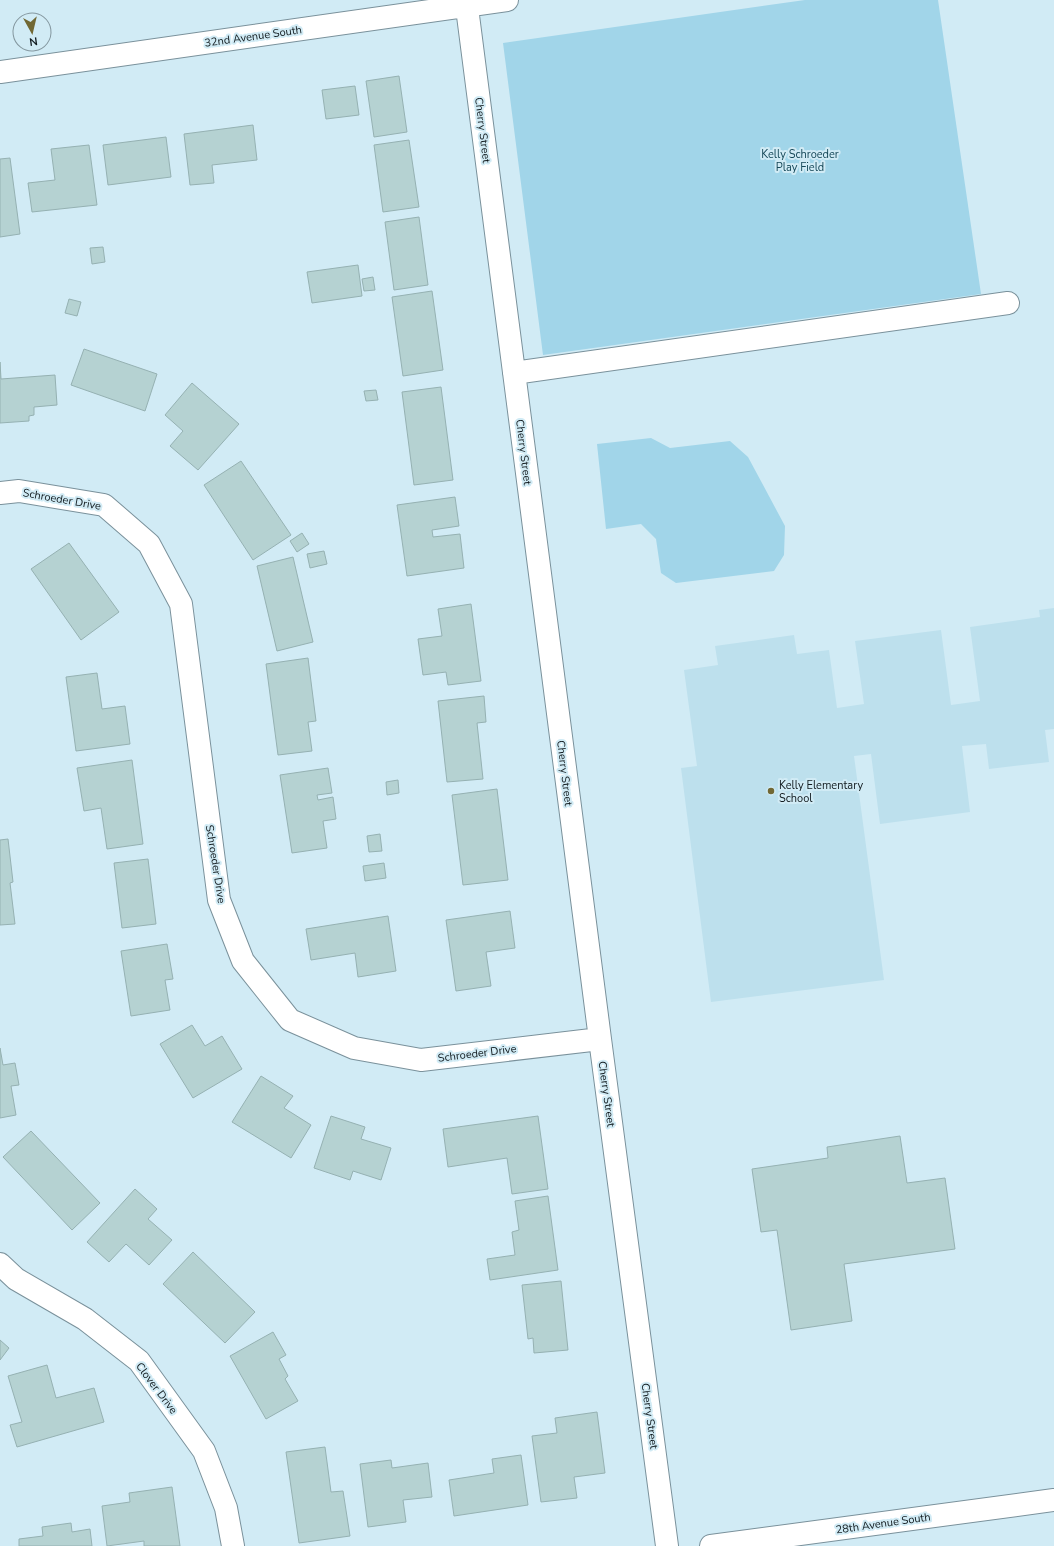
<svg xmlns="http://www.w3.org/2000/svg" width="1054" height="1546" font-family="'Nunito Sans',sans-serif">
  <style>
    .built { fill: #bde0ed }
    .green { fill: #a1d5e9 }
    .building { fill: #b5d2d2; stroke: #95b1b2 }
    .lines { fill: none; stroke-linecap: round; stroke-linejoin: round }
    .minor-casing { stroke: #7a919b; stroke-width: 24 }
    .minor { stroke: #fff; stroke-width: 22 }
    .poi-dot { fill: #716834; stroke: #d1ebf5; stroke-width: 1.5 }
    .labels { text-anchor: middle; stroke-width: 4; stroke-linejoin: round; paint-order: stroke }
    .street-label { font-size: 11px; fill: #10191d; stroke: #d1ebf5 }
    .park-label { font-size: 11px; fill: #164858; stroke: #d1ebf5 }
    .poi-label { font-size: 11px; fill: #10191d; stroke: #d1ebf5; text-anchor: start }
  </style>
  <rect width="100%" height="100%" fill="#d1ebf5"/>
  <path class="built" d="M 1054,608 L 1054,729 L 1045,730 L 1049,762 L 989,769 L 986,744 L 962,746 L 970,812 L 880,824 L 871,754 L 854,756 L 884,980 L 711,1002 L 681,768 L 697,766 L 684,670 L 718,665 L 715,646 L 794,635 L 797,654 L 829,650 L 837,708 L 864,704 L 855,641 L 941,630 L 951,705 L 980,701 L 970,627 L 1040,617 L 1039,610 Z"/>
  <path class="green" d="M 805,0 L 938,0 L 981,294 L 543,355 L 503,43 Z
    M 651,438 L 670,448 L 730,441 L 748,457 L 785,526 L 784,555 L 774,571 L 676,583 L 661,573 L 656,539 L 641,524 L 606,529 L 597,444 Z"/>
  <path class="building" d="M 399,76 L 407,132 L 374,137 L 366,81 Z
    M 355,86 L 359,115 L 326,119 L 322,90 Z
    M 253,125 L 257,160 L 212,165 L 214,183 L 190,185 L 184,134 Z
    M 166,137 L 171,177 L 108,185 L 103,145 Z
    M 409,140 L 419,207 L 383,212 L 374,145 Z
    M 89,145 L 97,205 L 32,212 L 28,183 L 55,180 L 51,149 Z
    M 10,158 L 20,234 L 0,237 L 0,159 Z
    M 419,217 L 428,285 L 394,290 L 385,222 Z
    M 103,247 L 105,262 L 92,264 L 90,248 Z
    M 358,265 L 362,296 L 312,303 L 307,272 Z
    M 373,277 L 375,290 L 364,291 L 362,279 Z
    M 432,291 L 443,370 L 403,376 L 392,297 Z
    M 69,299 L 81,302 L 77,316 L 65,313 Z
    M 84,349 L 157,374 L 145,411 L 71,385 Z
    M 0,362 L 1,379 L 55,375 L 57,405 L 34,407 L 34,415 L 29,416 L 29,421 L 0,423 Z
    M 192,383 L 239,424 L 198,470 L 170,446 L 183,431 L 165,415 Z
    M 441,387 L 453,480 L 414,485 L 402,392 Z
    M 376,390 L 378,400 L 366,401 L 364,391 Z
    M 241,461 L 291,535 L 253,560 L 204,485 Z
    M 455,497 L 459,526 L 432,530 L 433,537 L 460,534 L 464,568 L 407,576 L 397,505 Z
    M 302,533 L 309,544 L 297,552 L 290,541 Z
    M 69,543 L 119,612 L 81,640 L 31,569 Z
    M 324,551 L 327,564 L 310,568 L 307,554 Z
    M 293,557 L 313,642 L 277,651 L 257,566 Z
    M 471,604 L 481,681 L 448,685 L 446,672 L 423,675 L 418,639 L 442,636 L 438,609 Z
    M 308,658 L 316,721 L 308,722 L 312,751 L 278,755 L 266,664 Z
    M 97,673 L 102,709 L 125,706 L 130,744 L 76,751 L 66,677 Z
    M 484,696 L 486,722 L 477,723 L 483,779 L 447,782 L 438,701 Z
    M 132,760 L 143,844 L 107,849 L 101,808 L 84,811 L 77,768 Z
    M 328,768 L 332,793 L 317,795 L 318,800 L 333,797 L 336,819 L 323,821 L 327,848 L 292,853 L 280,775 Z
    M 398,780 L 399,793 L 387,795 L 386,782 Z
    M 497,789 L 508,880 L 463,885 L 452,795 Z
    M 380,834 L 382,851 L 369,852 L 367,836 Z
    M 8,839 L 13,882 L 10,883 L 15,924 L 0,925 L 0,840 Z
    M 148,859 L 156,924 L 122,928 L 114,863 Z
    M 384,863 L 386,878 L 365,881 L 363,866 Z
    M 510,911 L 515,948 L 486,952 L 491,986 L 456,991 L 446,920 Z
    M 388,916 L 396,971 L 358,977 L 355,953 L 311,960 L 306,929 Z
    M 167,944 L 173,979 L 165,980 L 170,1010 L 131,1016 L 121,951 Z
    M 192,1025 L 205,1046 L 222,1036 L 242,1069 L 193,1098 L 160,1044 Z
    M 0,1048 L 3,1065 L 15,1063 L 19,1085 L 11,1086 L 16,1115 L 0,1118 Z
    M 261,1076 L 293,1096 L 284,1108 L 311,1125 L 291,1158 L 232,1122 Z
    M 331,1116 L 365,1127 L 361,1139 L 391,1148 L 381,1180 L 353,1171 L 350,1180 L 314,1168 Z
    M 538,1116 L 548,1189 L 512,1194 L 507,1158 L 448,1167 L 443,1129 Z
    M 31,1131 L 100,1203 L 72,1230 L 3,1157 Z
    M 900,1136 L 907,1183 L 945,1178 L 955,1249 L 844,1264 L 852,1321 L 791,1330 L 777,1230 L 761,1232 L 752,1169 L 828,1158 L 827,1147 Z
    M 135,1189 L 157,1209 L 148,1219 L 172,1240 L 149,1265 L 126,1244 L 109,1262 L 87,1242 Z
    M 548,1196 L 558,1270 L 490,1280 L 487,1259 L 515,1255 L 512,1232 L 519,1230 L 515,1201 Z
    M 193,1252 L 255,1312 L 225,1343 L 163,1284 Z
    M 561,1281 L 568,1350 L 534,1353 L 533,1338 L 528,1339 L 522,1285 Z
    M 273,1332 L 286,1355 L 279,1359 L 288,1376 L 285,1379 L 298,1401 L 266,1419 L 230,1356 Z
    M 0,1340 L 9,1348 L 0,1360 Z
    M 47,1365 L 56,1398 L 94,1388 L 104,1422 L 17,1447 L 10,1425 L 22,1422 L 8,1376 Z
    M 597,1412 L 605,1473 L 574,1477 L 577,1498 L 541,1502 L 532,1436 L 557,1433 L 555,1418 Z
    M 325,1447 L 331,1492 L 343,1491 L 350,1536 L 299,1543 L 286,1452 Z
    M 521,1455 L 528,1505 L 454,1516 L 449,1480 L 494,1473 L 492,1459 Z
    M 391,1460 L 392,1468 L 428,1463 L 432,1497 L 403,1500 L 406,1522 L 368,1527 L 360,1464 Z
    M 172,1487 L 180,1546 L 144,1546 L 144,1541 L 107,1546 L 102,1506 L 130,1502 L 129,1493 Z
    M 71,1523 L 72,1532 L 90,1529 L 92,1546 L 19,1546 L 19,1539 L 43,1536 L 42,1527 Z"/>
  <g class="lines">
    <defs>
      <path id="minor" d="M 466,0 L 600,1039 L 667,1546
        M 0,72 L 507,0
        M 514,373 L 1008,303
        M 0,493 L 19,491 L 104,505 L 149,544 L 181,604 L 219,900 L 243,961 L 290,1020 L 354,1048 L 421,1060 L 600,1039
        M 0,1264 L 16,1279 L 85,1319 L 139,1361 L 204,1451 L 226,1508 L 233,1546
        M 711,1546 L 1054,1500"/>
    </defs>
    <use href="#minor" class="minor-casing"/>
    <use href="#minor" class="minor"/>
  </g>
  <circle class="poi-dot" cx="771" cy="791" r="4"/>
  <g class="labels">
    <g class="street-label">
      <text transform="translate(253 36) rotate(-8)" y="4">32nd Avenue South</text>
      <text transform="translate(483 130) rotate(83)" y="4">Cherry Street</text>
      <text transform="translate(524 452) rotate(83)" y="4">Cherry Street</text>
      <text transform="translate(62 499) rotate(10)" y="4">Schroeder Drive</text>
      <text transform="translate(565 773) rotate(83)" y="4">Cherry Street</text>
      <text transform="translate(216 864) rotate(81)" y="4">Schroeder Drive</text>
      <text transform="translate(477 1053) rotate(-7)" y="4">Schroeder Drive</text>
      <text transform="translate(607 1094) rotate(82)" y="4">Cherry Street</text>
      <text transform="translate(157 1388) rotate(53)" y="4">Clover Drive</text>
      <text transform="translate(650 1416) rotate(82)" y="4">Cherry Street</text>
      <text transform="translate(883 1523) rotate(-8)" y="4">28th Avenue South</text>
    </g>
    <g class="park-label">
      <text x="800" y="158">Kelly Schroeder<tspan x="800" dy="13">Play Field</tspan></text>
    </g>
    <g class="poi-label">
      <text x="779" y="789">Kelly Elementary<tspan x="779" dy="13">School</tspan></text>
    </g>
  </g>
  <g transform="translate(32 32) rotate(172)"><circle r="19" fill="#d1ebf5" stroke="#84979f"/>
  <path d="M0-3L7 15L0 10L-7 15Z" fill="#716834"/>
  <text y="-6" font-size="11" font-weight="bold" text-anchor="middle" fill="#10191d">N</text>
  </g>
</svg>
